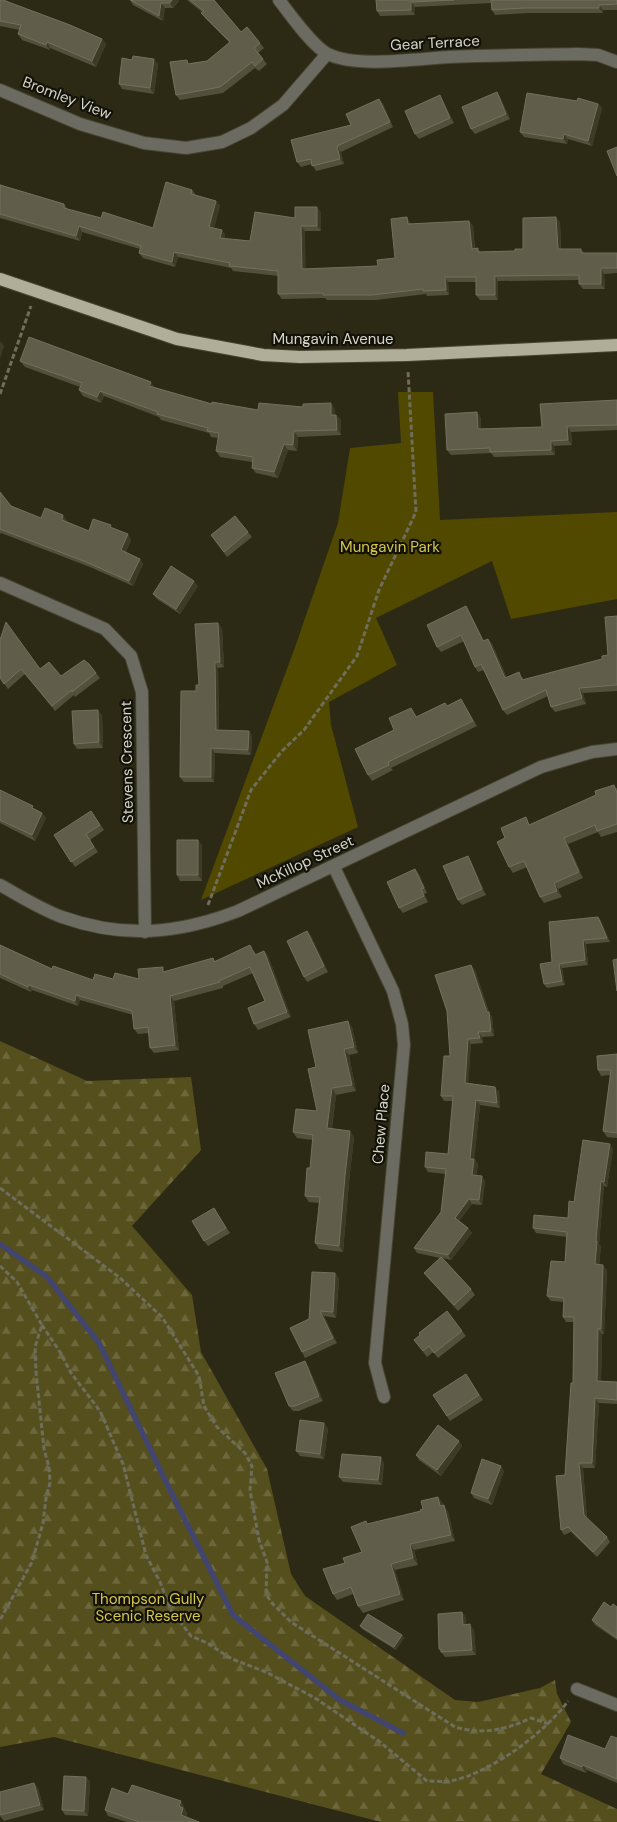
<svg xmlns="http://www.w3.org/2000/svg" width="617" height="1822" font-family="'DM Sans',sans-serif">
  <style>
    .forest { fill: url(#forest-firs) }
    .park { fill: #514900 }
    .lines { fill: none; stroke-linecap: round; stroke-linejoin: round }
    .stream { stroke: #42456e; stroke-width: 5.5 }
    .minor-casing { stroke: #474532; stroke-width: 14 }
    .major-casing { stroke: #474532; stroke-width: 14 }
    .path { stroke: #6f6d5b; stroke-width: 3; stroke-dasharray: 5 2.5; stroke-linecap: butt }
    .minor { stroke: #6c6b61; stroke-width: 12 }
    .major { stroke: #b0ad98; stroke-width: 12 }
    .wall { fill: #52503b }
    .shaded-wall { fill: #3d3b25 }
    .building { fill: #605e4a; stroke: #73715e }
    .labels { text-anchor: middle; stroke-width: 4.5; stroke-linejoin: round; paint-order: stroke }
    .street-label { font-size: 15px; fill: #d6d5c8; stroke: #131209 }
    .park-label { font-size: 15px; fill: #d7c648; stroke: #131209 }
  </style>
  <defs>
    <pattern id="forest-firs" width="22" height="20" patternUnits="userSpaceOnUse" patternTransform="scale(1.25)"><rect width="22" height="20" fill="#554f1e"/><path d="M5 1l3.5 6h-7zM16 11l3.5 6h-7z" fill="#6d673d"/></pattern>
  </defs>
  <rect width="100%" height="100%" fill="#2c2a15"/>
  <path class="forest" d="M 0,1041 L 87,1081 L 191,1077 L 201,1150 L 132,1226 L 192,1295 L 201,1352 L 267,1469 L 291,1574 L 305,1596 L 455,1700 L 478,1702 L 540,1688 L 555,1680 L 557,1694 L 571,1722 L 541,1774 L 617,1809 L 617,1822 L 381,1822 L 54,1737 L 0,1747 Z"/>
  <path class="park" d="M 398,392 L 433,392 L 440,520 L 617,512 L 617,599 L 511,619 L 492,561 L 376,618 L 397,665 L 329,702 L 331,725 L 358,827 L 201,900 L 294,650 L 338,523 L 350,448 L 401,443 Z"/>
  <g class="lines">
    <path class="stream" d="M 0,1244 L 47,1277 L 99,1343 L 166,1482 L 233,1615 L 340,1700 L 403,1733"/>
    <defs>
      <path id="minor" d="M 279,0 C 290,14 312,46 328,54 C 356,68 417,59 449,57 C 492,55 535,55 578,54 L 598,55 L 617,62
        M 0,90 L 80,124 L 144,143 L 186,148 L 222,142 L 251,128 L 283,105 L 327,54
        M 0,583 L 105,629 L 131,656 L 142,692 L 145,932
        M 334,867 L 393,991 L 402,1024 L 404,1045 L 375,1363 L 384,1397
        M 0,885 C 20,896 40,909 62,917 C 124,939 178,934 238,911 L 541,767 L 592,752 L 617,749
        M 577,1689 L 617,1705"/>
      <path id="major" d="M 0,279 L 177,339 L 263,355 L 300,357 L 407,355 L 617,345"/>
    </defs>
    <use href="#minor" class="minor-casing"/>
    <use href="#major" class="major-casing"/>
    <path class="path" d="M 0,394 L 31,306
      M 208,905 L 251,790 L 282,751 L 304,730 L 357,656 L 379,590 L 416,512 L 408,371
      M 0,1188 L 119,1277 L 162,1317 L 199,1376 L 204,1406 L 217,1427 L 245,1453 L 252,1466 L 250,1490 L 259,1540 L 267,1562 L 266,1594 L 271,1602 L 291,1622 L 455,1727 C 483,1735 505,1730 531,1718 L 549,1724
      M 0,1266 L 17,1282 L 42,1325 L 35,1347 L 36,1372 L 44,1449 L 49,1467 L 50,1483 L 46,1498 L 43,1523 L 32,1562 L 0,1620
      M 42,1325 L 60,1352 L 71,1373 L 100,1411 L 123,1464 L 146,1555 L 160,1582 L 171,1610 L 191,1636 L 207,1643 L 232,1659 L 266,1672 L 315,1698 L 380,1742 L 427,1781 C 435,1781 443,1782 451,1781 C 490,1773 545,1733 568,1701"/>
    <use href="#minor" class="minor"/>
    <use href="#major" class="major"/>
  </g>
  <path class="wall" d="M 0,0 L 8,1 L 8,2 L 102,39 L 106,44 L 96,67 L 50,48 L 50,50 L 22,40 L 18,34 L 20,30 L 0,26 Z
    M 130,0 L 179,1 L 173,8 L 165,8 L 163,21 L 133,5 Z
    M 187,0 L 214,0 L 241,32 L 260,43 L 264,48 L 258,53 L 267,64 L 259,71 L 255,68 L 223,93 L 180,100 L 176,95 L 190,63 L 207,61 L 230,43 L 205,18 L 201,13 L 202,12 Z
    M 376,0 L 617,0 L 617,10 L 603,10 L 603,13 L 528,13 L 495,15 L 492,10 L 491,3 L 415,7 L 415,15 L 380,16 L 377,11 Z
    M 132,60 L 158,64 L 154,94 L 122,89 L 119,84 Z
    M 497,92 L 500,97 L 510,119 L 475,134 L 471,129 Z
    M 379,99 L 383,104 L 393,127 L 341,152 L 344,164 L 316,171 L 312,164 L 301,167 L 297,162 L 351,125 Z
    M 443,101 L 454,123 L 419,139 L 415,134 Z
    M 577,101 L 598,104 L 602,108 L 592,146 L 568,139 L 567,144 L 524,137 L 520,132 Z
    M 0,184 L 1,185 L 64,204 L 67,209 L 101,218 L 153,228 L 192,190 L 196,195 L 216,201 L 220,206 L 214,228 L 222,230 L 225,235 L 224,239 L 250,241 L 295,218 L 321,212 L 321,231 L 305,231 L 305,269 L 378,266 L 395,258 L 410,222 L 411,224 L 469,221 L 473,226 L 475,248 L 481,252 L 515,251 L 523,249 L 560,222 L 561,249 L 581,249 L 584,253 L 617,253 L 617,273 L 604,274 L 605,289 L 583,289 L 579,284 L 579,280 L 498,281 L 498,300 L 480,300 L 476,295 L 476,282 L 448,282 L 449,295 L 427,296 L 426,294 L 376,300 L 327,300 L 325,298 L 282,299 L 278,294 L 278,276 L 233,271 L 231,268 L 178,257 L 175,267 L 143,258 L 139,253 L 140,249 L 82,232 L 80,241 L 0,218 Z
    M 20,361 L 155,388 L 212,404 L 258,410 L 335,409 L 335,415 L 336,415 L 341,420 L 341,435 L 298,437 L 297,451 L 288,450 L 278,478 L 256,473 L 252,468 L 252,462 L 220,457 L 216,451 L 218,438 L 211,437 L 209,433 L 161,420 L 159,417 L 104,396 L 101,403 L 83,396 L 79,390 L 80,387 L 25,367 Z
    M 617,400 L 617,430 L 571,432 L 572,445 L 554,446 L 555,455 L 494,457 L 491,453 L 451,455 L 447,450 L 477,412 L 481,418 L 481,429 L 542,427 Z
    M 0,492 L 11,506 L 41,518 L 67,520 L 66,522 L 89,531 L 113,528 L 131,540 L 126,552 L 140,559 L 143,564 L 133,586 L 90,567 L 1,533 L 0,534 Z
    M 248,532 L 252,537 L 227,557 L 211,535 Z
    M 198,586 L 180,614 L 157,599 L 153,594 Z
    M 466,606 L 469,611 L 484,641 L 488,639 L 492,644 L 507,678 L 522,677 L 524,680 L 602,659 L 608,655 L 617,616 L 617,691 L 583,693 L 586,704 L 555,712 L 551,707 L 548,696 L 507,715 L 503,710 L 484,670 L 478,672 L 475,667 L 464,641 L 441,652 L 437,647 Z
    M 222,628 L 224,667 L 218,668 L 219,730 L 249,731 L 252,736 L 251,755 L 215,753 L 214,782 L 184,782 L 180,777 L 196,691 Z
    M 0,640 L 40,669 L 61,676 L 89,664 L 100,678 L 75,697 L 74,695 L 55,711 L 25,674 L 8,689 L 0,678 Z
    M 464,704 L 477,726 L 391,768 L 393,770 L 372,781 L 368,775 L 394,730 L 411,708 L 417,717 L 447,706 Z
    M 102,715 L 103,748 L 77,749 L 74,744 Z
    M 617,788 L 617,832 L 601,837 L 598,832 L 568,844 L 583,878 L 558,889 L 562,897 L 544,903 L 540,897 L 527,867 L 513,873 L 509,867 L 531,824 Z
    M 0,790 L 42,813 L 46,818 L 35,841 L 0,823 Z
    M 91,811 L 104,830 L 90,840 L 98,852 L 75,867 L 54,835 Z
    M 198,840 L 202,846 L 202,881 L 180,881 L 177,875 Z
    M 471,861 L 486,895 L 462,905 L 458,900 Z
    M 419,874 L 427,893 L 424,894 L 428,902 L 403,913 L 399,908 Z
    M 598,917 L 601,921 L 610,942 L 586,944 L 588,965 L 562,968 L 565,985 L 547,988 L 544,984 L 552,962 Z
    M 307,931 L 311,936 L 328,972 L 307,982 L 304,977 Z
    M 0,945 L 52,969 L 93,980 L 139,979 L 213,958 L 215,961 L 254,951 L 256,955 L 264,951 L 268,956 L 291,1017 L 258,1030 L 254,1024 L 265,1001 L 253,973 L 223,986 L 223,988 L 174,1001 L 179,1050 L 154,1053 L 150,1048 L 149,1033 L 138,1034 L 134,1029 L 133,1015 L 80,1000 L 78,1006 L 32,990 L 31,992 L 0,978 Z
    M 471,965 L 475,970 L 489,1012 L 492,1017 L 494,1036 L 482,1037 L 483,1043 L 471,1044 L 468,1083 L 495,1087 L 499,1092 L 500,1108 L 480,1105 L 474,1159 L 478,1164 L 476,1176 L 485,1181 L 482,1205 L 472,1204 L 459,1221 L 468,1228 L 472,1233 L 451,1260 L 443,1258 L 471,1289 L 475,1295 L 458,1311 L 428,1278 L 424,1273 L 440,1258 L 417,1253 L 414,1248 L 441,1212 L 446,1174 L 428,1172 L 425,1167 L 448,1154 L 453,1101 L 444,1101 L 441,1096 Z
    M 352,1027 L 358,1053 L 349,1055 L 356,1091 L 336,1095 L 332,1129 L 354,1137 L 349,1182 L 343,1252 L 319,1249 L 315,1243 L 319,1203 L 309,1202 L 305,1196 L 310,1168 L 313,1140 L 297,1138 L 293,1132 L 317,1111 L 316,1067 Z
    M 617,1054 L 617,1138 L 607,1137 L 603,1131 L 610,1075 L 601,1076 L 598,1070 Z
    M 613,1149 L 607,1187 L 604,1186 L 599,1244 L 601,1246 L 599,1265 L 607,1270 L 604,1334 L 602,1334 L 601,1381 L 617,1382 L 617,1404 L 599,1403 L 595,1468 L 583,1468 L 587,1519 L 607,1537 L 610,1542 L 597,1557 L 571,1532 L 564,1535 L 561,1530 L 573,1383 L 574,1322 L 566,1322 L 563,1317 L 564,1302 L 551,1301 L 547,1296 L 565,1262 L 567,1237 L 536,1233 L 533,1228 L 568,1218 L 574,1202 Z
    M 217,1213 L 230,1233 L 208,1246 L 204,1241 Z
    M 335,1273 L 339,1279 L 336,1318 L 324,1316 L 337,1343 L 305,1358 L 302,1352 L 309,1319 Z
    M 462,1331 L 466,1336 L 438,1358 L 433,1352 L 427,1357 L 414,1340 Z
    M 308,1366 L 323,1401 L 299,1411 L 293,1411 L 289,1406 Z
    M 466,1374 L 483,1400 L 450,1421 L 433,1395 Z
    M 328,1428 L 324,1459 L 300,1456 L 296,1451 Z
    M 459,1441 L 462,1446 L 441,1476 L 419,1460 L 416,1455 Z
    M 384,1463 L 382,1485 L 343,1482 L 339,1477 Z
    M 504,1471 L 492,1505 L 474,1498 L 471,1493 Z
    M 443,1503 L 443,1506 L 448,1512 L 455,1541 L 414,1550 L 418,1565 L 395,1570 L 404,1600 L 363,1613 L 358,1606 L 353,1594 L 337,1600 L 333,1594 L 345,1563 L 362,1552 L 368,1524 L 421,1511 Z
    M 611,1607 L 617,1607 L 617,1640 L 595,1625 L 592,1620 Z
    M 462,1612 L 466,1618 L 466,1625 L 474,1630 L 476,1655 L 445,1657 L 439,1649 Z
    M 360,1626 L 402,1635 L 404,1638 L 396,1650 L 362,1629 Z
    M 617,1738 L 617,1783 L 587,1770 L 586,1773 L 563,1764 L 560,1758 L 605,1749 Z
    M 86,1777 L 90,1782 L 88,1816 L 65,1815 L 62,1810 Z
    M 34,1783 L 38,1788 L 44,1810 L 4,1821 L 0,1816 Z
    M 128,1794 L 184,1806 L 184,1808 L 187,1813 L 186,1817 L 199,1822 L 127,1822 L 108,1816 L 105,1810 Z"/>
  <path class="shaded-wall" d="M 172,0 L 179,0 L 173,8 L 170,3 Z
    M 411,2 L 415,7 L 415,15 L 411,10 Z
    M 161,3 L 165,8 L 163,21 L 159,16 Z
    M 599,5 L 603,10 L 603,13 L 599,8 Z
    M 102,39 L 106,44 L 96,67 L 92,61 Z
    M 47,42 L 50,48 L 50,50 L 46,45 Z
    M 154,59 L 158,64 L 154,94 L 150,88 Z
    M 497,92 L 500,97 L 510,119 L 506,114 Z
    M 440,95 L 454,123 L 450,118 Z
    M 379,99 L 383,104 L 393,127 L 390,122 Z
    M 598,104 L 602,108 L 592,146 L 588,141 Z
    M 564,134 L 568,139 L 567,144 L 563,139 Z
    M 337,146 L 341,152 L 344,164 L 340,159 Z
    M 216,201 L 220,206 L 213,232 L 209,227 Z
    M 317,207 L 321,212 L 321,231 L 317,226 Z
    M 407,217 L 410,222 L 411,229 L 408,224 Z
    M 556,217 L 560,222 L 561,254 L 558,249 Z
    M 469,221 L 473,226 L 475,254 L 472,249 Z
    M 79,226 L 82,232 L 80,241 L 76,236 Z
    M 301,226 L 305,231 L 306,275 L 302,269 Z
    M 222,230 L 225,235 L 223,243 L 220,238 Z
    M 174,252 L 178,257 L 175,267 L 172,262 Z
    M 601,268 L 604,274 L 605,289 L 601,284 Z
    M 495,276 L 498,281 L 498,300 L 495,295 Z
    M 445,277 L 448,282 L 449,295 L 446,290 Z
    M 1,341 L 4,346 L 0,359 L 0,343 Z
    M 151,382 L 155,388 L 149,386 Z
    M 100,391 L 104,396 L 101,403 L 97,397 Z
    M 331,403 L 335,409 L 335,421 L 331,415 Z
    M 477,412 L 481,418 L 481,435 L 478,429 Z
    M 336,415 L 341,420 L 341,435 L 337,430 Z
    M 567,426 L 571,432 L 572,445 L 568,440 Z
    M 294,431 L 298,437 L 297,451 L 293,445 Z
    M 551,441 L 554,446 L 555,455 L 551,450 Z
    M 284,444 L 288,450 L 278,478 L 274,472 Z
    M 63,515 L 67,520 L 65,525 L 62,520 Z
    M 128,534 L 131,540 L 124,555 L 121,550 Z
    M 140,559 L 143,564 L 133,586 L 129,581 Z
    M 194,581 L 198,586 L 180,614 L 176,609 Z
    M 466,606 L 469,611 L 486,646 L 483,641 Z
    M 218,623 L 222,628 L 224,667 L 220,662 Z
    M 488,639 L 492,644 L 509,684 L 505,678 Z
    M 215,662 L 218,668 L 219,735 L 216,730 Z
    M 579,688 L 583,693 L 586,704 L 582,698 Z
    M 98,710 L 102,715 L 103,748 L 99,742 Z
    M 249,731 L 252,736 L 251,755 L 248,750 Z
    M 211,748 L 215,753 L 214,782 L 211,777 Z
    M 42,813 L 46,818 L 35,841 L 32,835 Z
    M 564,838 L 568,844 L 583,878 L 579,872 Z
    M 198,840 L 202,846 L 202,881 L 198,875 Z
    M 468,856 L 471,861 L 486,895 L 482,889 Z
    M 415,869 L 419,874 L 427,893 L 424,888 Z
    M 554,883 L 558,889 L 562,897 L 557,891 Z
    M 598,917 L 601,921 L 610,942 L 607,938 Z
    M 307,931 L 311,936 L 328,972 L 324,966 Z
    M 583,940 L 586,944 L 588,965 L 585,960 Z
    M 264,951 L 268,956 L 291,1017 L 287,1012 Z
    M 559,964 L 562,968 L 565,985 L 562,981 Z
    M 471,965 L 475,970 L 489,1013 L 489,1012 L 492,1017 L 494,1036 L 491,1031 L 487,1012 Z
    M 29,985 L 32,990 L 31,992 L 28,987 Z
    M 76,995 L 80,1000 L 78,1006 L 75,1001 Z
    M 170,996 L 174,1001 L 179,1050 L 175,1045 Z
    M 348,1021 L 352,1027 L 358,1053 L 354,1047 Z
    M 478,1032 L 482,1037 L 483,1043 L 480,1038 Z
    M 468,1039 L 471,1044 L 468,1088 L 465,1083 Z
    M 344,1049 L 349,1055 L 356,1091 L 352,1085 Z
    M 495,1087 L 499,1092 L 500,1108 L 497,1103 Z
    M 332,1088 L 336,1095 L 331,1134 L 327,1128 Z
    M 476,1100 L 480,1105 L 474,1163 L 474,1159 L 478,1164 L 476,1180 L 472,1175 L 470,1159 Z
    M 350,1131 L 354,1137 L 349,1182 L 343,1252 L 339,1246 L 345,1176 Z
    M 610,1144 L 613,1149 L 607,1187 L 604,1182 Z
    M 482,1176 L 485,1181 L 482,1205 L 479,1200 Z
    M 601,1181 L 604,1186 L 599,1244 L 601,1246 L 599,1269 L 595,1264 L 596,1241 Z
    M 469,1199 L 472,1204 L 458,1223 L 455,1218 Z
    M 468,1228 L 472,1233 L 451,1260 L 448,1255 Z
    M 603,1265 L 607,1270 L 604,1334 L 601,1329 Z
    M 335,1273 L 339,1279 L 336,1318 L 333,1312 Z
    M 320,1311 L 324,1316 L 337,1343 L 333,1338 Z
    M 598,1329 L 602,1334 L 601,1386 L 597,1381 Z
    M 305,1361 L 308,1366 L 323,1401 L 319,1396 Z
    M 595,1398 L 599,1403 L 595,1468 L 592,1463 Z
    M 324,1423 L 328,1428 L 324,1459 L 320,1454 Z
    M 459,1441 L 462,1446 L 441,1476 L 437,1470 Z
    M 381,1457 L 384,1463 L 382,1485 L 378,1480 Z
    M 579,1463 L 583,1468 L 587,1520 L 584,1515 Z
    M 501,1466 L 504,1471 L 492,1505 L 488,1499 Z
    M 438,1497 L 443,1503 L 445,1513 L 440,1506 Z
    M 444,1505 L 448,1512 L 455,1541 L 451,1535 Z
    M 410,1544 L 414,1550 L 418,1565 L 413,1558 Z
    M 391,1564 L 395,1570 L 404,1600 L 400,1594 Z
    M 462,1612 L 466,1618 L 467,1630 L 463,1625 Z
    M 470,1624 L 474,1630 L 476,1655 L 472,1650 Z
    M 402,1635 L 404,1638 L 396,1650 L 394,1647 Z
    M 583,1765 L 587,1770 L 586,1773 L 582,1767 Z
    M 86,1777 L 90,1782 L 88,1816 L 84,1811 Z
    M 34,1783 L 38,1788 L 44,1810 L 40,1805 Z
    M 181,1801 L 184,1806 L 184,1808 L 187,1813 L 185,1821 L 181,1815 L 179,1806 Z"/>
  <path class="building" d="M 0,0 L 3,0 L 70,25 L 102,39 L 92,61 L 47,42 L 46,45 L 18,34 L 21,25 L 0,21 Z
    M 130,0 L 172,0 L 170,3 L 161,3 L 159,16 Z
    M 190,0 L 214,0 L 241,32 L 247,27 L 260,43 L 254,48 L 263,59 L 255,66 L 252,62 L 220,87 L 176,95 L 170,62 L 187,60 L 188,64 L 207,61 L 230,42 L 201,13 L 204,11 Z
    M 376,0 L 454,0 L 411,2 L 411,10 L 377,11 Z
    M 491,0 L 617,0 L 617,4 L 599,5 L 599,8 L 524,8 L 492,10 Z
    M 133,56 L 154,59 L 150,88 L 119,84 L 122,58 L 132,60 Z
    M 497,92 L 506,114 L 471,129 L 462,107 Z
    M 527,93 L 577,101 L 578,98 L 598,104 L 588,141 L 564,134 L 563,139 L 520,132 Z
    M 440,95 L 450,118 L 415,134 L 405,111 Z
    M 379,99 L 390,122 L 337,146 L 340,159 L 312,166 L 311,159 L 297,162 L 291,140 L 351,125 L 346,114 Z
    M 617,147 L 617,176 L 607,151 Z
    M 166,182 L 192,190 L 191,194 L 216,201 L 209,227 L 222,230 L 220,238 L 250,241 L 255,212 L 295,218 L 295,207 L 317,207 L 317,226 L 301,226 L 302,269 L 378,266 L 377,260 L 395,258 L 391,219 L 407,217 L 408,224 L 469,221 L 472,249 L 478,248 L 478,252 L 515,251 L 515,249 L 523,249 L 523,218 L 556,217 L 558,249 L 581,249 L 581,253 L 617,253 L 617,268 L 601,268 L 601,284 L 579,284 L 579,275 L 495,276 L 495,295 L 476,295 L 476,277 L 445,277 L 446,290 L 423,291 L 423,289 L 372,295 L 323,295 L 323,293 L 278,294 L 278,271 L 229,266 L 230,263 L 174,252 L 172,262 L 139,253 L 141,246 L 79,226 L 76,236 L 0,214 L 0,185 L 64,204 L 64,208 L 101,218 L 103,212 L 153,228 Z
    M 29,337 L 151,382 L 149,386 L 212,404 L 212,402 L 258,410 L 259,403 L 303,407 L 303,404 L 331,403 L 331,415 L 336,415 L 337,430 L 294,431 L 293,445 L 284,444 L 274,472 L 252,468 L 253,457 L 216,451 L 219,433 L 207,431 L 208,428 L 157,414 L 158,412 L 100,391 L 97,397 L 79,390 L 82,383 L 20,361 Z
    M 617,400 L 617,425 L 567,426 L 568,440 L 551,441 L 551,450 L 490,452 L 490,448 L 447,450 L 445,414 L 477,412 L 478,429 L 542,427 L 540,404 Z
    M 0,492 L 11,506 L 41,518 L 45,508 L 63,515 L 62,520 L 89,531 L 93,519 L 111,525 L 110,527 L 128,534 L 121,550 L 140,559 L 129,581 L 86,562 L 0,529 Z
    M 235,516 L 248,532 L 224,552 L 211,535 Z
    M 171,566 L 194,581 L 176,609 L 153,594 Z
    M 466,606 L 483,641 L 488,639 L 505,678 L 519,672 L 522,680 L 602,659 L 602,656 L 608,655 L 605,617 L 617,616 L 617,685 L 579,688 L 582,698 L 551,707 L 546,690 L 503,710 L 481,664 L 475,667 L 461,635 L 437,647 L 427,625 Z
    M 6,622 L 40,669 L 49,662 L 61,676 L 84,660 L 89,664 L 96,673 L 72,692 L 72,690 L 52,706 L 21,669 L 4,684 L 0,678 L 0,640 Z
    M 218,623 L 220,662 L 215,662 L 216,730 L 249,731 L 248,750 L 211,748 L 211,777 L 180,777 L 181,691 L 196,691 L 196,685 L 199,685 L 195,624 Z
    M 461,699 L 473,721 L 388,762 L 389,765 L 368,775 L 355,749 L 394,730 L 389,718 L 411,708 L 416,717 L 445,703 L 447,706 Z
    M 98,710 L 99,742 L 74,744 L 72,711 Z
    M 614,785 L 617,793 L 617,824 L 597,831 L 595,825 L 564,838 L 579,872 L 554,883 L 557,891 L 540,897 L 524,861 L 509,867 L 497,842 L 505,838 L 501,828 L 526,817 L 529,825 L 596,795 L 595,791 Z
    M 0,790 L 33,806 L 32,808 L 42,813 L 32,835 L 0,820 Z
    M 91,811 L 100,825 L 86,834 L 94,847 L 71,862 L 54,835 Z
    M 177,840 L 198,840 L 198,875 L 177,875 Z
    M 468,856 L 482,889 L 458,900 L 443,866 Z
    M 415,869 L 424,888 L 421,889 L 424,896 L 399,908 L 387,882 Z
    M 598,917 L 607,938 L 583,940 L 585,960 L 559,964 L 562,981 L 544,984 L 540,964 L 552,962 L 549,922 Z
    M 307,931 L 324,966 L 304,977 L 287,941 Z
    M 0,945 L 52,969 L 53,966 L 93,980 L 95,974 L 113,979 L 115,973 L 139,979 L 138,969 L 163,967 L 163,972 L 213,958 L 214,962 L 250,945 L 255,955 L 264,951 L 287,1012 L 254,1024 L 248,1008 L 265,1001 L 250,967 L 219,981 L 220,982 L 170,996 L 175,1045 L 150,1048 L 148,1027 L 134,1029 L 132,1011 L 76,995 L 75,1001 L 29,985 L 28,987 L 0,974 Z
    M 617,959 L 617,991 L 613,960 Z
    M 471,965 L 487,1012 L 489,1012 L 491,1031 L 478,1032 L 480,1038 L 468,1039 L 465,1083 L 495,1087 L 497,1103 L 476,1100 L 470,1159 L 474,1159 L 472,1175 L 482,1176 L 479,1200 L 469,1199 L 455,1218 L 468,1228 L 448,1255 L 414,1248 L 441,1212 L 446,1169 L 425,1167 L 426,1152 L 448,1154 L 453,1096 L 441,1096 L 444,1056 L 450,1056 L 447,1011 L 435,975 Z
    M 348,1021 L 354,1047 L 344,1049 L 352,1085 L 332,1088 L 327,1128 L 350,1131 L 345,1176 L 339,1246 L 315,1243 L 320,1197 L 305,1196 L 307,1168 L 310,1168 L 313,1135 L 293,1132 L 296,1109 L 317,1111 L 308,1069 L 316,1067 L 308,1030 Z
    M 617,1054 L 617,1133 L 603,1131 L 611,1070 L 598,1070 L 597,1056 Z
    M 583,1140 L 610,1144 L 604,1182 L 601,1181 L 596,1241 L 597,1241 L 595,1264 L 603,1265 L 601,1329 L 598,1329 L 597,1381 L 617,1382 L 617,1400 L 595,1398 L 592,1463 L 579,1463 L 584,1515 L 607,1537 L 593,1552 L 568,1527 L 561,1530 L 556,1476 L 565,1475 L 571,1383 L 573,1383 L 574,1317 L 563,1317 L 564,1298 L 547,1296 L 551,1261 L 565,1262 L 567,1232 L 533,1228 L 534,1215 L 568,1218 L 569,1201 L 574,1202 Z
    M 214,1208 L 226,1228 L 204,1241 L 192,1221 Z
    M 441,1257 L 471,1289 L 454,1305 L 424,1273 Z
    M 312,1272 L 335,1273 L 333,1312 L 320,1311 L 333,1338 L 302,1352 L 290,1328 L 309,1319 Z
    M 447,1311 L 462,1331 L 434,1353 L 429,1346 L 423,1351 L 414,1340 L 420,1335 L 419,1333 Z
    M 305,1361 L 319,1396 L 295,1406 L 289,1406 L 275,1373 Z
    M 466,1374 L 479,1395 L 447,1416 L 433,1395 Z
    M 300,1420 L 324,1423 L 320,1454 L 296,1451 Z
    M 438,1425 L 459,1441 L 437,1470 L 416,1455 Z
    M 342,1454 L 381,1457 L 378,1480 L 339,1477 Z
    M 482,1459 L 501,1466 L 488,1499 L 471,1493 Z
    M 438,1497 L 440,1506 L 444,1505 L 451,1535 L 410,1544 L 413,1558 L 391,1564 L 400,1594 L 358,1606 L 351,1587 L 333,1594 L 323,1569 L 345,1563 L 343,1558 L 362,1552 L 351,1527 L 366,1521 L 367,1524 L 421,1511 L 420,1510 L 423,1509 L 421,1501 Z
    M 604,1602 L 611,1607 L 613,1604 L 617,1607 L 617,1638 L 592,1620 Z
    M 462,1612 L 463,1625 L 470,1624 L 472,1650 L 441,1652 L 441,1649 L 439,1649 L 438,1614 Z
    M 368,1614 L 402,1635 L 394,1647 L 360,1626 Z
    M 568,1735 L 605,1749 L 611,1736 L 617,1738 L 617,1779 L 583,1765 L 582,1767 L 560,1758 Z
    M 64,1776 L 86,1777 L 84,1811 L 62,1810 Z
    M 34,1783 L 40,1805 L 0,1815 L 0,1792 Z
    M 132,1785 L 181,1801 L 179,1806 L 183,1808 L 181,1815 L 199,1822 L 139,1822 L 105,1810 L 112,1788 L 128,1794 Z"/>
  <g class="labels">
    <g class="street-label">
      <text transform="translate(435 43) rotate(-3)" y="5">Gear Terrace</text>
      <text transform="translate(67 98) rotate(21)" y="5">Bromley View</text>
      <text x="333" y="344">Mungavin Avenue</text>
      <text transform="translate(127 762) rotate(-91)" y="5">Stevens Crescent</text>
      <text transform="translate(305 862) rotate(-25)" y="5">McKillop Street</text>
      <text transform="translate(381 1124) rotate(-85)" y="5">Chew Place</text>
    </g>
    <g class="park-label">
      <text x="390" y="552">Mungavin Park</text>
      <text x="148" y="1604">Thompson Gully<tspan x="148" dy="17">Scenic Reserve</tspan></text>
    </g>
  </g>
</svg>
